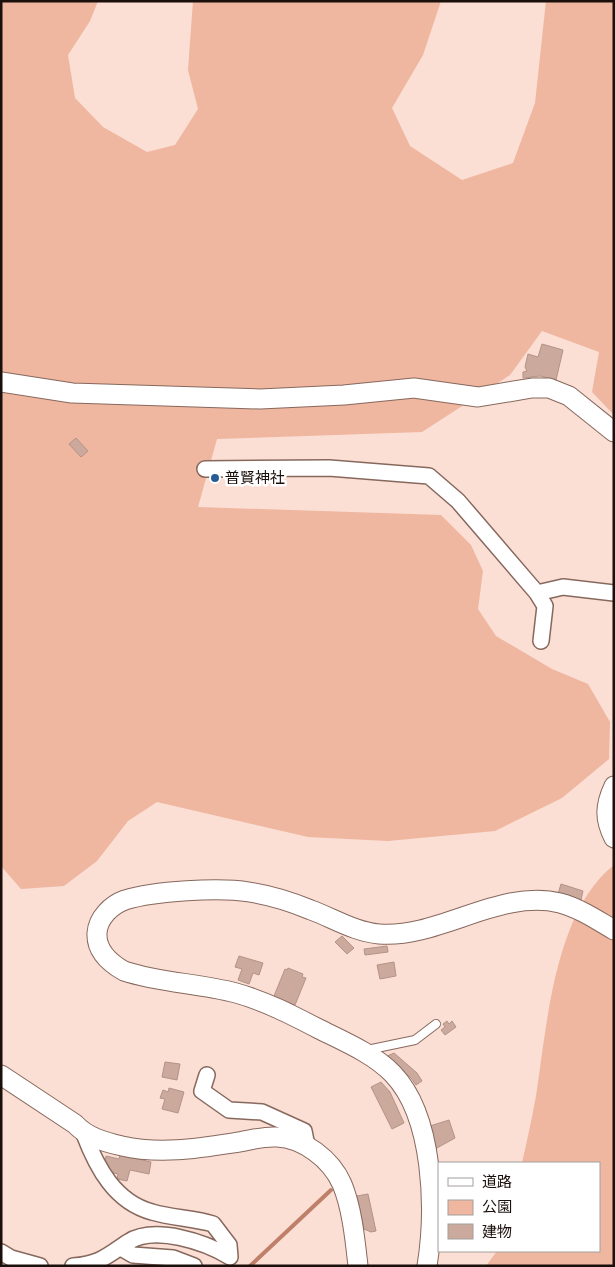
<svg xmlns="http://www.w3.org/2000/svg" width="615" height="1267" font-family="Inter,'Noto Sans JP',sans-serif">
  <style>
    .green { fill: #efb6a0 }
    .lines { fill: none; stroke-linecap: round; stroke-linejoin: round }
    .stream { stroke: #be8069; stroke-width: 4 }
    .building { fill: #cba99c; stroke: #b49387 }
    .service-casing { stroke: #87685d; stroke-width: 10 }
    .minor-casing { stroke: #87685d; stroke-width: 18 }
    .tertiary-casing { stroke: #87685d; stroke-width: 21 }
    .service { stroke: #fff; stroke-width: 8 }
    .minor { stroke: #fff; stroke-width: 15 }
    .tertiary { stroke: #fff; stroke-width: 19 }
    .poi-dot { fill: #265d95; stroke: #fff; stroke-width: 2 }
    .labels { text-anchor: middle; stroke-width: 5; stroke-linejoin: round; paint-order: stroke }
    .poi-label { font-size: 15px; fill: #1b0f0b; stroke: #fff; text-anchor: start }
  </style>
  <rect width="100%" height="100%" fill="#fbded4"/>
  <path class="green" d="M 1,1 L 98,1 L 90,21 L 68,55 L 75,98 L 103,127 L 147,152 L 175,145 L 198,109 L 188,70 L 193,1 L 441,1 L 423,55 L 392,108 L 410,146 L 462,180 L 513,163 L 535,103 L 546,1 L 614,1 L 614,415 L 592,392 L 599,352 L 542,331 L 510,375 L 422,432 L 217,439 L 198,507 L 441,515 L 471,545 L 483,571 L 478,609 L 496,636 L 552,669 L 588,684 L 610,722 L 609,759 L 562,798 L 495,831 L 388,841 L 308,837 L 157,802 L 128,821 L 97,861 L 64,886 L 21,889 L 1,866 Z
    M 614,865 L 614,1266 L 486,1266 L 497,1251 L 599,1251 L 599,1163 L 522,1163 C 527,1141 532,1118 536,1096 C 547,1026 554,912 614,865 Z"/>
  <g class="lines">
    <path class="stream" d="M 250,1266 L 331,1190"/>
  </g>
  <path class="building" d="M 542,344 L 563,350 L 556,380 L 540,376 L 523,378 L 523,372 L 527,371 L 525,367 L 528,354 L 538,357 Z
    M 76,438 L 88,451 L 81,457 L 69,444 Z
    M 561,884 L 583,891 L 581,900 L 558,894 Z
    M 342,936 L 354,948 L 347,954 L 335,942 Z
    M 387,946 L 388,952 L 365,955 L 364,949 Z
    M 239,956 L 263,963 L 259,975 L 253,973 L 249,984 L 238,980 L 242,969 L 235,967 Z
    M 394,962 L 396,976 L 380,979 L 377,965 Z
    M 288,968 L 303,974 L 302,977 L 306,978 L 295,1005 L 274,996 L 285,969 L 287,970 Z
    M 447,1021 L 449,1024 L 452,1021 L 456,1027 L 445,1035 L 441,1030 L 445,1027 L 443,1024 Z
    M 394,1053 L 417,1073 L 422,1081 L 416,1085 L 411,1078 L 385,1057 Z
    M 165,1062 L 180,1064 L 177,1080 L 162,1077 Z
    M 381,1082 L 390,1092 L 404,1123 L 392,1129 L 371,1087 Z
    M 169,1088 L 184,1092 L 178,1113 L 162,1109 L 165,1099 L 160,1098 L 163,1090 L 168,1092 Z
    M 449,1120 L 455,1138 L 435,1149 L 430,1126 Z
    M 120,1155 L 151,1162 L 149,1174 L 130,1170 L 127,1181 L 117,1179 L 118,1174 L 113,1173 L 104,1164 L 106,1156 L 119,1159 Z
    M 368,1194 L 376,1231 L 371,1232 L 364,1229 L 357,1196 Z"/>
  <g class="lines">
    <defs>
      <path id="service" d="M 367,1050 L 415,1040 L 436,1024"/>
      <path id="minor" d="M 205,469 L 329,468 L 429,476 L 458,501 L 537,593 L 563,587 L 614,593
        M 537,593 L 545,606 L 541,641
        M 207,1075 L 202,1091 L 229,1110 L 262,1112 L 304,1131 L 307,1146
        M 121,1248 L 133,1255 L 173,1258 L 194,1266
        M 1,1252 L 11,1258 L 40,1266
        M 73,1266 C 100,1264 107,1256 128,1242 C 155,1225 205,1242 230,1257 L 229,1245 L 213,1224 C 193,1218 172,1218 152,1212 C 115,1202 97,1168 84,1134"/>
      <path id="tertiary" d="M 1,382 L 72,393 L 260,399 L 344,395 L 414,388 L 478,397 L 532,388 L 549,388 L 569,396 L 614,432
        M 614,786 C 605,805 604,819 614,838
        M 1,1075 L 75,1124 C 87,1137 104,1142 122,1146 C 161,1155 200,1148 239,1142 C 251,1140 264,1136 277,1137 C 303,1138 331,1159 342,1184 C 352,1208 355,1239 358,1266
        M 427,1266 C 436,1210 434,1117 393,1074 C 374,1054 343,1041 319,1029 C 292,1015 265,1001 236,993 C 199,983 160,983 124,971 C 110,963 96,951 97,933 C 98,918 111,905 125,900 C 154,891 219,887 249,892 C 269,895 292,902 311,910 C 333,918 355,932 379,934 C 439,939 500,888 560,903 C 579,908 597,920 614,930"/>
    </defs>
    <use href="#service" class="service-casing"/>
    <use href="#minor" class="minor-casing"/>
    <use href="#tertiary" class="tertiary-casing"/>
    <use href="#service" class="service"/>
    <use href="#minor" class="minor"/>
    <use href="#tertiary" class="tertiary"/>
  </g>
  <circle class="poi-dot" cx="215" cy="478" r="5"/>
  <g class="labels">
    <g class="poi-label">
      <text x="225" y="483">普賢神社</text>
    </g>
  </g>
  <rect width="615" height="1267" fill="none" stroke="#1b0f0b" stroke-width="5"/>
  <rect x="438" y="1162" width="162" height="90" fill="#ffffff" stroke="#a49f9d"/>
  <rect x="448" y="1178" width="25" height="8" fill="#ffffff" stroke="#a49f9d"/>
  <text x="482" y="1187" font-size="15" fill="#1b0f0b">道路</text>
  <rect x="448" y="1200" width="25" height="15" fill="#efb6a0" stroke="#a49f9d"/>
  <text x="482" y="1212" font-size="15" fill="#1b0f0b">公園</text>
  <rect x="448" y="1224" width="25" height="15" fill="#cba99c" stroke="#a49f9d"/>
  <text x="482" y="1237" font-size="15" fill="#1b0f0b">建物</text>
</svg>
